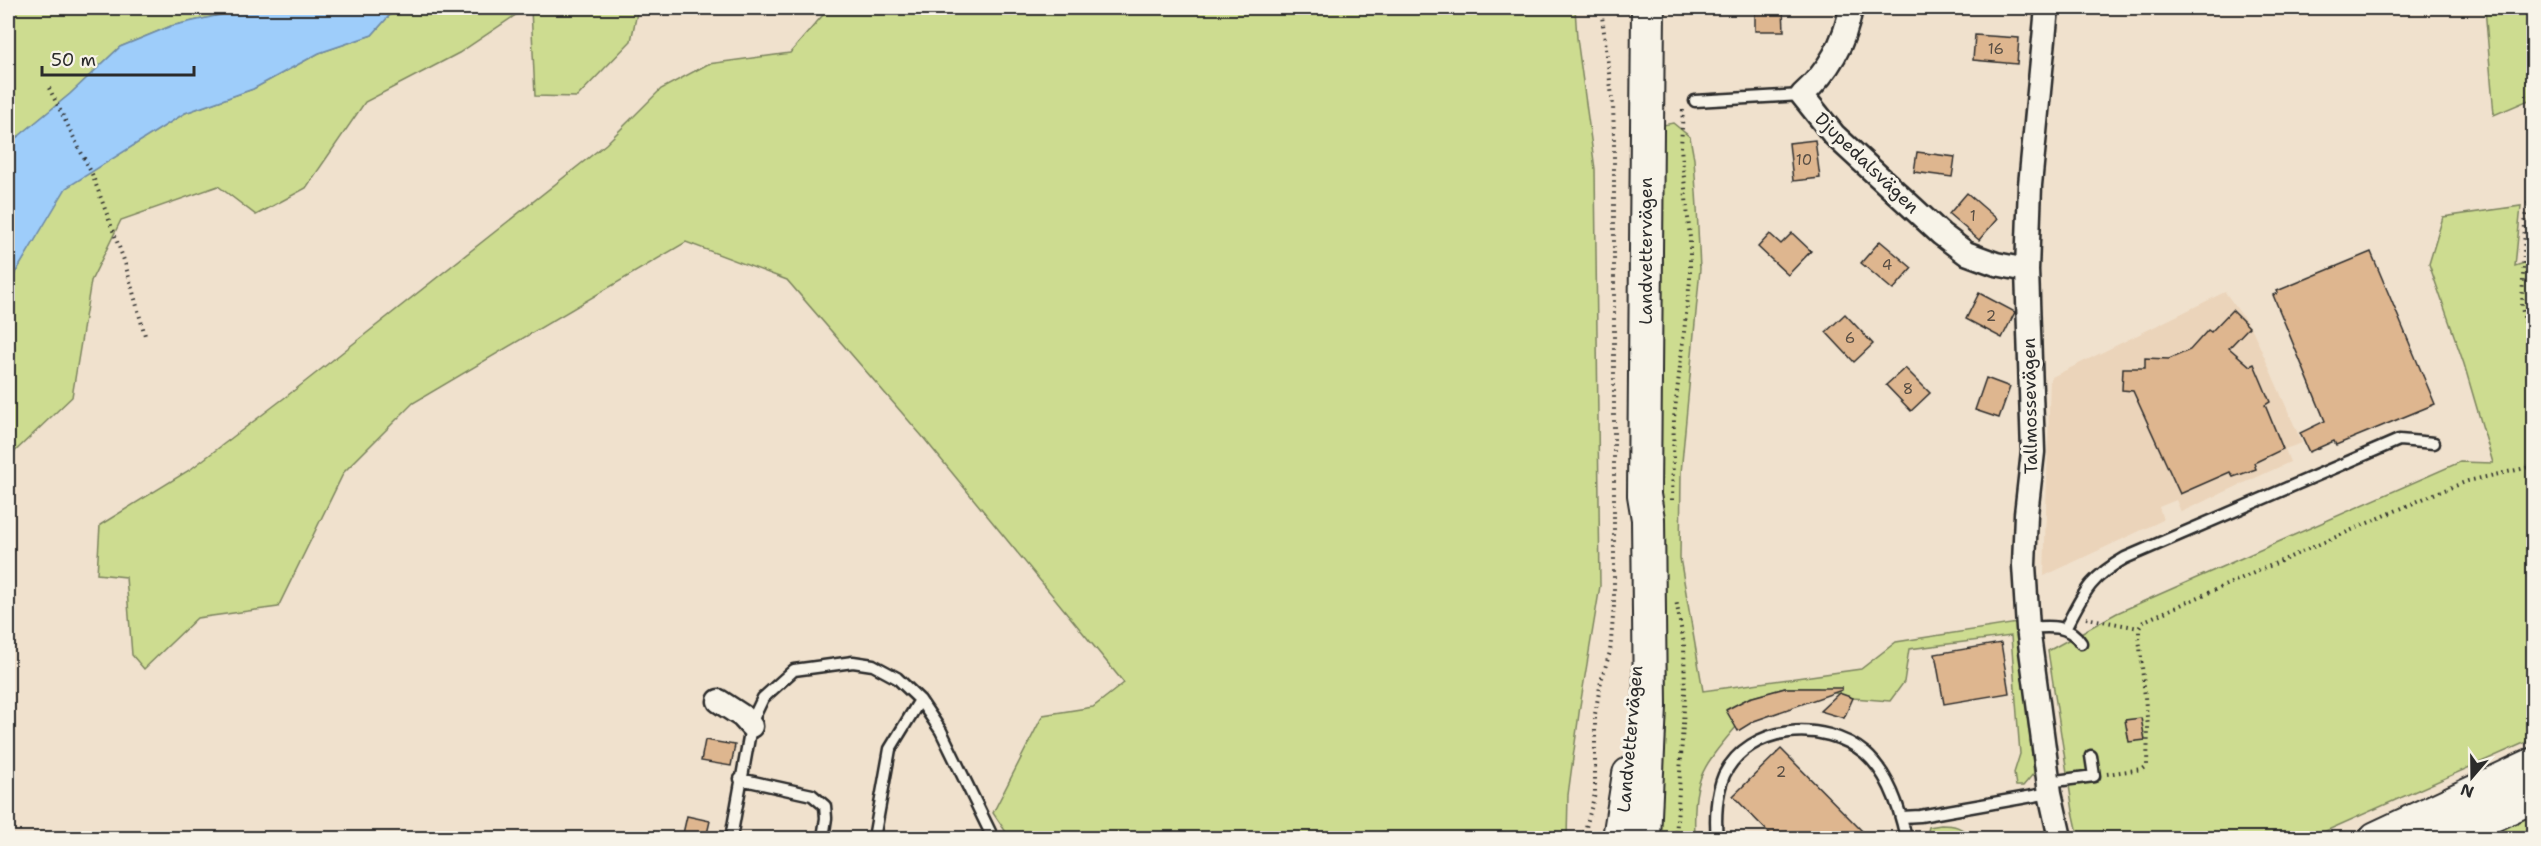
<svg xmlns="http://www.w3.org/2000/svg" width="2541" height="846" font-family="'Shantell Sans',sans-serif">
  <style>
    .built { fill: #ebd4ba }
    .green { fill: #cddc90; stroke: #7c845e; stroke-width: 1.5 }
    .water { fill: #9ecdfa; stroke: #708ca7; stroke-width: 1.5 }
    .building { fill: #deb68f; stroke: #2b2b2b; stroke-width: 1.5 }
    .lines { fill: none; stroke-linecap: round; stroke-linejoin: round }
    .lane-casing { stroke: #2b2b2b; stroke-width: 15 }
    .street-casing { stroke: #2b2b2b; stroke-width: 27 }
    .secondary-casing { stroke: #2b2b2b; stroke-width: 36 }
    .path { stroke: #2b2b2b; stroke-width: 4; stroke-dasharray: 1.5 4.5; stroke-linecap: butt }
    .lane { stroke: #f7f3e8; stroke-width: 10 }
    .street { stroke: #f7f3e8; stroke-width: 22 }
    .secondary { stroke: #f7f3e8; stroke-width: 32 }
    .labels { text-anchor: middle; stroke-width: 6; stroke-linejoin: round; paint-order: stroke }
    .number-label { font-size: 15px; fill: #584e44 }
    .street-label { font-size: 18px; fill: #2b2b2b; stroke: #f7f3e8 }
  </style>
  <rect width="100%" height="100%" fill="#f0e1cd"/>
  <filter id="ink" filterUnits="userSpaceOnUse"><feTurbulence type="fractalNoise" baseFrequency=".0167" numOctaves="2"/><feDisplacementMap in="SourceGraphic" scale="12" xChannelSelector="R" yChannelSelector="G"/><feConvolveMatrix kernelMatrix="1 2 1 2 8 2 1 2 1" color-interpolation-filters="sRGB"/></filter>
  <g filter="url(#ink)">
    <path class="built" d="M 2225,292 L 2253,331 L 2302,443 L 2285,449 L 2290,462 L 2181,512 L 2176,500 L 2159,507 L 2163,520 L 2044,576 L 2050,378 Z"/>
    <path class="green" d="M 8,8 L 236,8 L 220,15 L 171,26 L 120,47 L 70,94 L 19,136 L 8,143 Z
      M 396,8 L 428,13 L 451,8 L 526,8 L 459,53 L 365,102 L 306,188 L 256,215 L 218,186 L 121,220 L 91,281 L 72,397 L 8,458 L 8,282 L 14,275 L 65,188 L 185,113 L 253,89 L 319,53 L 372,35 Z
      M 531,8 L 638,8 L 631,41 L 577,97 L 535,96 Z
      M 829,8 L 1575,8 L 1577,38 L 1595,169 L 1600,586 L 1580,706 L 1568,795 L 1567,838 L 1010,838 L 993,813 L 1043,715 L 1093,707 L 1124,683 L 922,436 L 787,280 L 686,242 L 413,403 L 344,472 L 278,607 L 197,618 L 144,669 L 132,655 L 126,577 L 97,574 L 100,525 L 191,469 L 296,389 L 606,144 L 661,89 L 708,64 L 790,53 Z
      M 2485,8 L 2533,8 L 2534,78 L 2529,100 L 2494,115 Z
      M 1673,123 L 1690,137 L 1694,159 L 1697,208 L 1700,269 L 1681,473 L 1680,558 L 1703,691 L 1861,669 L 1896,642 L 2017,623 L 2034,773 L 2023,786 L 2016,786 L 2014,773 L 2020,754 L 2011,636 L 1909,649 L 1904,682 L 1890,701 L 1853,698 L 1817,688 L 1785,688 L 1749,698 L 1727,709 L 1736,727 C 1699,770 1693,781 1695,838 L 1659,838 L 1654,380 L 1663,125 Z
      M 2521,206 L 2515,266 L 2534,260 L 2533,739 L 2310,838 L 2079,838 L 2073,811 L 2048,651 L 2117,613 L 2460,462 L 2493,463 L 2464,364 L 2429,264 L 2443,217 Z
      M 2533,810 L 2533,834 L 2525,838 L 2475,838 Z
      M 1941,825 C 1955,825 1962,827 1972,838 L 1926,838 L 1929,827 Z"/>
    <path class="water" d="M 236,8 L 396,8 L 372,35 L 319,53 L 253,89 L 185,113 L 66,188 L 14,275 L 8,282 L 8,143 L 19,136 L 70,94 L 120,47 L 171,26 L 220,15 Z"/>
    <path class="building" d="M 1755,8 L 1783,8 L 1784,31 L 1755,31 Z
      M 1975,35 L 2019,38 L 2017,64 L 1973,60 Z
      M 1815,140 L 1820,178 L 1793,181 L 1789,143 Z
      M 1917,152 L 1955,157 L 1952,177 L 1914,172 Z
      M 1967,193 L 1997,219 L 1979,240 L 1949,214 Z
      M 1792,233 L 1811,251 L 1788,275 L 1758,247 L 1770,234 L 1781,244 Z
      M 1880,241 L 1912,268 L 1893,290 L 1861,263 Z
      M 2371,252 L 2435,404 L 2336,445 L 2334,441 L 2309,452 L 2300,433 L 2325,421 L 2273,295 L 2278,293 L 2277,291 Z
      M 1979,293 L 2015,312 L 2002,338 L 1966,319 Z
      M 2232,310 L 2249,327 L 2229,348 L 2250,366 L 2254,364 L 2270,402 L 2265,405 L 2283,449 L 2254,463 L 2256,469 L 2233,477 L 2230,472 L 2180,494 L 2133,391 L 2122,390 L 2123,368 L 2145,368 L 2145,358 L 2169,359 L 2190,350 L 2208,330 L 2211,332 Z
      M 1845,314 L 1873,344 L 1854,362 L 1826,332 Z
      M 1905,368 L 1930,393 L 1911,411 L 1886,385 Z
      M 1986,378 L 2010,387 L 1999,418 L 1975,410 Z
      M 2001,643 L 2009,693 L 1944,704 L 1935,654 Z
      M 1785,688 L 1842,688 L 1842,690 L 1754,721 L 1738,731 L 1726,710 L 1749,698 Z
      M 1839,693 L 1853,698 L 1844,718 L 1820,711 Z
      M 2141,718 L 2145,740 L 2129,742 L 2125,720 Z
      M 705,740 L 735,745 L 731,766 L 701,761 Z
      M 1781,749 L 1869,838 L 1774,838 L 1733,796 Z
      M 687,816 L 710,821 L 706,838 L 682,838 Z"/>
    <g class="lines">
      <defs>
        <path id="lane" d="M 1695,101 L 1802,95
          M 2028,628 C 2049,626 2069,624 2081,643
          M 2065,629 C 2084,593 2088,579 2125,558 L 2399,440 L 2434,443
          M 740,779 L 812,795 L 825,806 L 826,818 L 823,838
          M 2048,782 L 2094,776 L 2091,756
          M 1902,817 L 1920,816 L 2050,793
          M 731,838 L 752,721 L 763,698 L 794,670 L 853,662 L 873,665 L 897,678 L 920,700 L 941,731 L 993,838
          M 874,838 L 890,749 L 920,700
          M 1717,838 C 1715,819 1716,794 1724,775 C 1749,724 1824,719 1865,753 C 1888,773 1900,809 1906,838"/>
        <path id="street" d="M 1851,8 C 1845,42 1828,72 1802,95 L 1834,135 L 1941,234 L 1966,253 L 1996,264 L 2027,270
          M 2047,8 L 2030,185 L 2027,270 L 2033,452 L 2026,514 L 2024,565 L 2028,628 L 2050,793 L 2060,838
          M 719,701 L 742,716 L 751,726"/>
        <path id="secondary" d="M 1619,838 L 1629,774
          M 1644,838 L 1650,706 L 1648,519 L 1644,495 L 1648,8
          M 2376,838 L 2534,764
          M 2444,838 L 2534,796"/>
      </defs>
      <use href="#lane" class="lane-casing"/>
      <use href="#street" class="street-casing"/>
      <use href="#secondary" class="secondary-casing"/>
      <path class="path" d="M 49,88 L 92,174 L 125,263 L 146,339
        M 2534,173 L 2525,223 L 2522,307 L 2534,367
        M 1672,500 L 1674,418 L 1690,280 L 1690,238 L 1681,148 L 1683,107
        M 2086,618 L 2139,628
        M 2107,774 L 2142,769 L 2147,765 L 2148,727 L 2139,637 L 2139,628 L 2144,621 L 2434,494 L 2468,481 L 2534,466
        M 1583,838 L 1595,794 L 1595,714 L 1601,681 L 1610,652 L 1614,606 L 1614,135 L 1613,105 L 1601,8
        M 1676,838 L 1685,692 L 1684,644 L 1676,600"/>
      <use href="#lane" class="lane"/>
      <use href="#street" class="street"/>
      <use href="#secondary" class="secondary"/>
    </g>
  </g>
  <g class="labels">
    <g class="number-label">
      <text x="1996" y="54">16</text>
      <text x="1804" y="165">10</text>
      <text x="1973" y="221">1</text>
      <text x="1887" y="270">4</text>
      <text x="1991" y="321">2</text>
      <text x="1850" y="343">6</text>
      <text x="1908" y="394">8</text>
      <text x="1781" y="777">2</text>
    </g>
    <g class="street-label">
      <text transform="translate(1867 163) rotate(44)" y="6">Djupedalsvägen</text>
      <text transform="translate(1646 251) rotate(-90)" y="6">Landvettervägen</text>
      <text transform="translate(2030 406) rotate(-91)" y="6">Tallmossevägen</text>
      <text transform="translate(1630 739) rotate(-85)" y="6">Landvettervägen</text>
    </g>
  </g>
  <rect width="2541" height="846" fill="none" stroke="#f7f3e8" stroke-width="30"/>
  <rect x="15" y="15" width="2511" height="816" fill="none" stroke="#2b2b2b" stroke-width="2" filter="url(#ink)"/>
  <g transform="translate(2472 777) rotate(200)" stroke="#f7f3e8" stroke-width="4.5" paint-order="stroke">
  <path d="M0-4.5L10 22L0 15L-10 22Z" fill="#2b2b2b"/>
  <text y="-9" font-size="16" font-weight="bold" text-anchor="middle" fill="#2b2b2b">N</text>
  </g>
  <path d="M42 66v9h152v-9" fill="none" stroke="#2b2b2b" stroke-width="3"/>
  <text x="51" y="66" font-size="18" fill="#2b2b2b" stroke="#f7f3e8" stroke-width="4.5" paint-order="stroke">50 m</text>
</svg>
